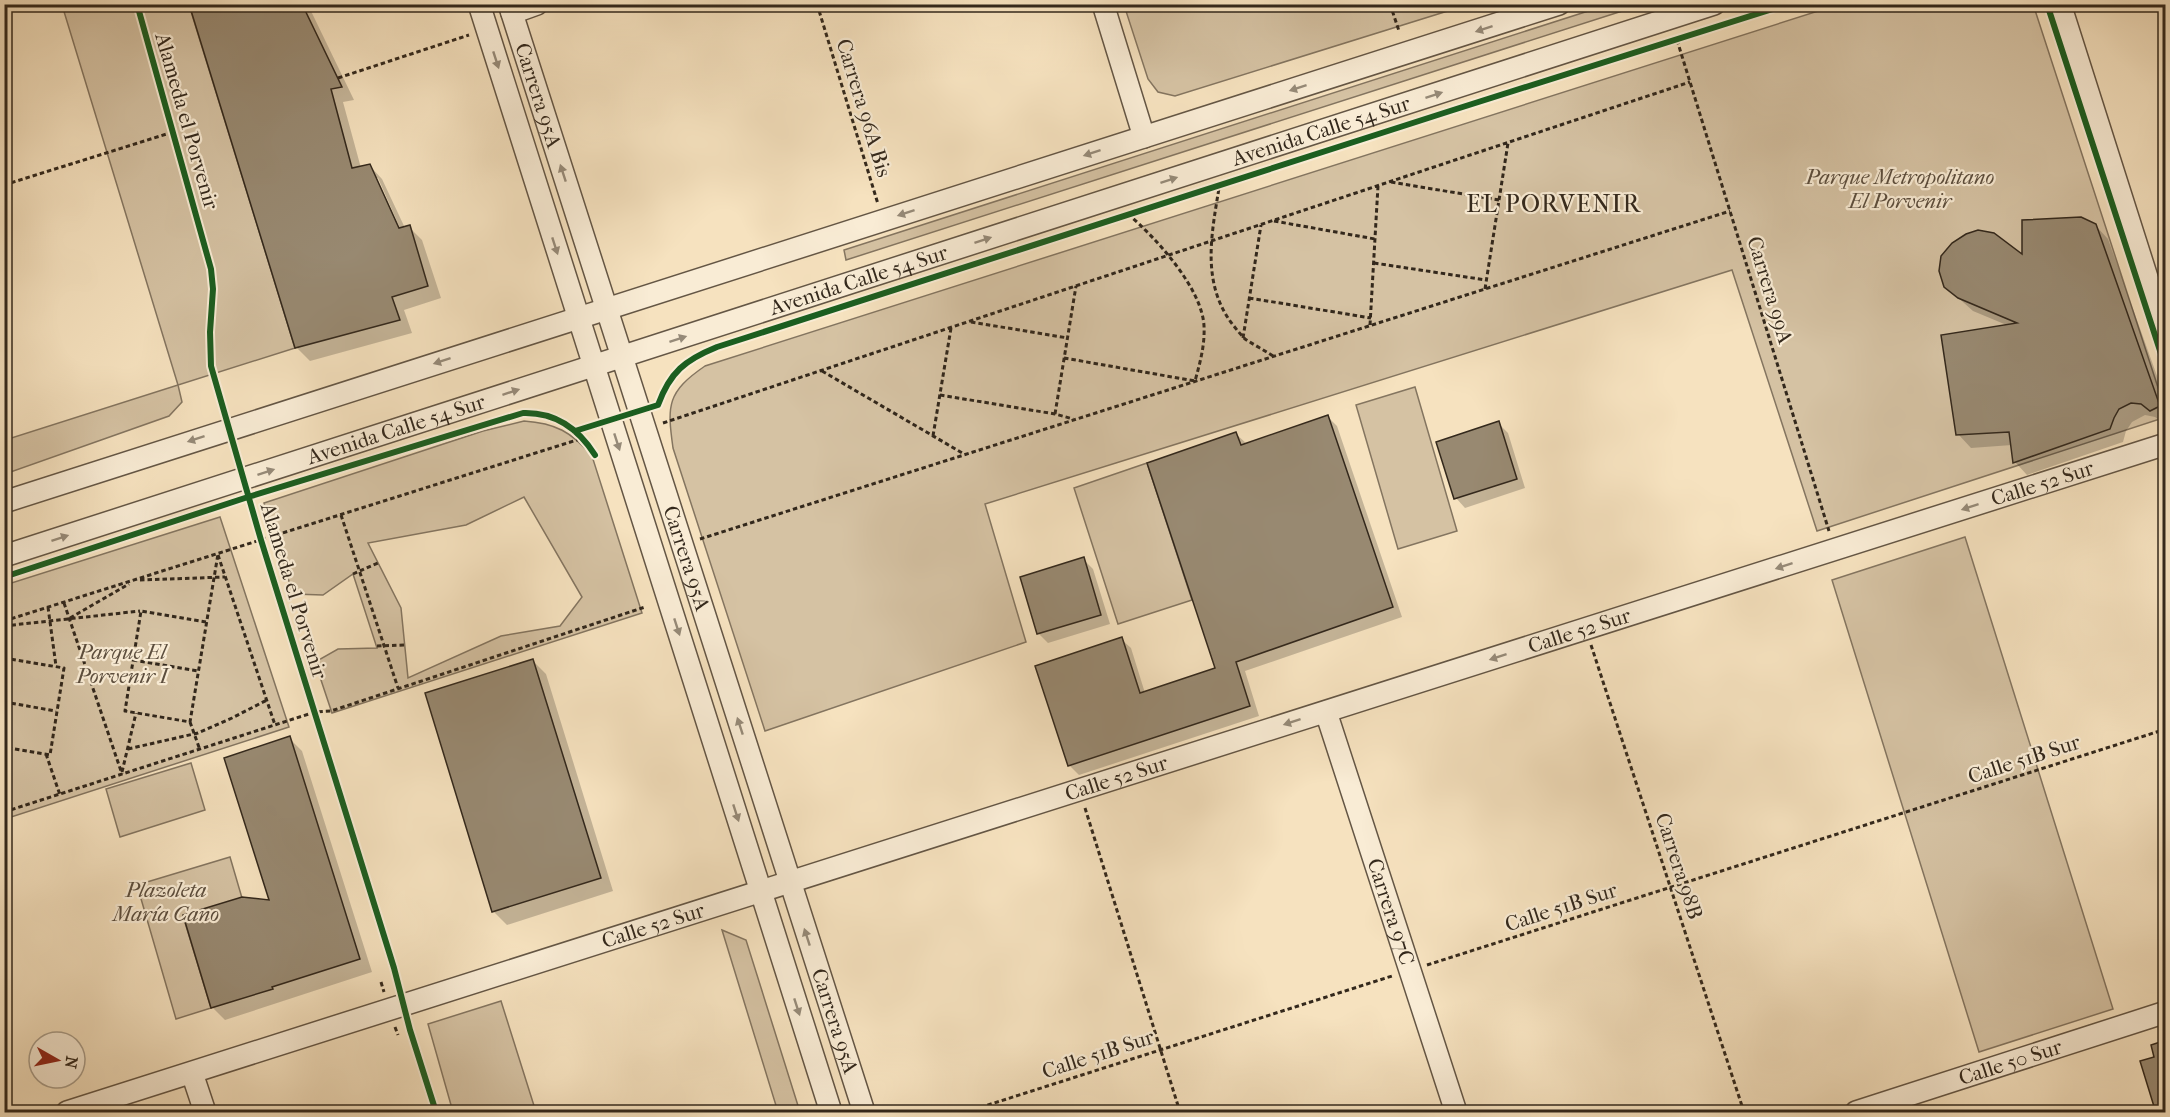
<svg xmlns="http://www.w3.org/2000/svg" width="2170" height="1117" font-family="'IM FELL French Canon',serif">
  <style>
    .green { fill: #d5c2a3; stroke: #847560; stroke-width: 1.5; fill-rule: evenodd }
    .shadow { fill: #0003; fill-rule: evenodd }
    .building { fill: #988971; stroke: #33281c; stroke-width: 1.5 }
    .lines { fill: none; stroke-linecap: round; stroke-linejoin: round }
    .minor-casing { stroke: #645645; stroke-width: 24 }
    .path { stroke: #33281c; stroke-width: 3; stroke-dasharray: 4.5 3; stroke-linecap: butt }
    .minor { stroke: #f9ecd5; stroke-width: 21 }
    .cycleway-casing { stroke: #f9ecd5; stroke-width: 10 }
    .cycleway { stroke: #1b5e20; stroke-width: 6 }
    .oneway { fill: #968a78 }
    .labels { text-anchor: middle; stroke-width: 4.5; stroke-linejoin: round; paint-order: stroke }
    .street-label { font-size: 21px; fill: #33281c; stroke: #f9ecd5 }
    .park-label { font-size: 21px; font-style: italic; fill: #5c4e3e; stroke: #f9ecd5 }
    .quarter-label { font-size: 24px; letter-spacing: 1.5px; fill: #33281c; stroke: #f9ecd5 }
  </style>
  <rect width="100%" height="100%" fill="#f6e2bf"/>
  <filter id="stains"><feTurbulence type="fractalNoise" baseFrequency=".00333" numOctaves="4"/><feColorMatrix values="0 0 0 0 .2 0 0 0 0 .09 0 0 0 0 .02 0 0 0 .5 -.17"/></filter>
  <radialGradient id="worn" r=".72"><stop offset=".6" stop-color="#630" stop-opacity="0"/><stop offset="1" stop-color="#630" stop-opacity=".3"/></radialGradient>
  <path class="green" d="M 2033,4 L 2165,409 L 2166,417 L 1817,531 L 1732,270 L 985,504 L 1026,642 L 765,731 L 673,448 C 667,405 667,392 705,366 L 1837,5 Z
    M 62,5 L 189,5 L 295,348 L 178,385 L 182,402 L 169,416 L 5,474 L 5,440 L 178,385 Z
    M 1124,5 L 1124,4 L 1467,5 L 1175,96 L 1158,92 L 1148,79 Z
    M 1607,5 L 1641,5 L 846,260 L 844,250 Z
    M 1415,387 L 1457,531 L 1398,549 L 1356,405 Z
    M 524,421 C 555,423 572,432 592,456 L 642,613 L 332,713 L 315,662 L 338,649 L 377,648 L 353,574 L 323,595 L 293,594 L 264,503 L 483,431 ZM 524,497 L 582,597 L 560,626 L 501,636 L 408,678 L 401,608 L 368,543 L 466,525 Z
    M 1147,463 L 1192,600 L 1118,624 L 1074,488 Z
    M 220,517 L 289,727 L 5,819 L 5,585 Z
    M 1965,537 L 2113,1009 L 1979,1052 L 1832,580 Z
    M 191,763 L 205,810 L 120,837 L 106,789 Z
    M 230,857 L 242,898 L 183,916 L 211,1008 L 176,1019 L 137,885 Z
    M 722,930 L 746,940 L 800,1112 L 778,1112 Z
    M 501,1001 L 536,1112 L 453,1112 L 428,1024 Z"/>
  <path class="shadow" d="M 191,4 L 322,4 L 310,9 L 354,100 L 343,102 L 361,168 L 369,165 L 382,179 L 405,228 L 409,227 L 422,240 L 441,298 L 404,310 L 412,333 L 310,361 L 297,348 ZM 374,178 L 378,178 L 403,235 L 401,236 Z
    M 2095,225 L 2108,239 L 2166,401 L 2166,423 L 2164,423 L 2155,417 L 2145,415 L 2132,422 L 2126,431 L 2123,442 L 2027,475 L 2015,462 L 2012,445 L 1971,448 L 1958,434 L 2009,326 L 1973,311 L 1945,286 L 2023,257 Z
    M 1327,416 L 1337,426 L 1402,617 L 1245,671 L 1259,716 L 1079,775 L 1069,765 L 1121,639 L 1131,648 L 1145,693 L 1217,669 L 1236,434 L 1247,444 Z
    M 1498,423 L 1508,433 L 1525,488 L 1465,508 L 1456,498 Z
    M 1083,559 L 1093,569 L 1110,624 L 1048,643 L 1039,634 L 1022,578 Z
    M 533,661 L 546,674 L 613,891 L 507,925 L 494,912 L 427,694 Z
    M 289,738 L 302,751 L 372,972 L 225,1020 L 212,1007 L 271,901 Z"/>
  <path class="building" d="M 189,4 L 302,4 L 342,87 L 331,89 L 352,168 L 370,164 L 399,228 L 410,225 L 428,286 L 392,297 L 400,320 L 295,348 Z
    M 2081,217 L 2096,224 L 2160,406 L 2150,411 L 2141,404 L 2131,403 L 2119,409 L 2114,418 L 2110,429 L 2013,463 L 2009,432 L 1956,435 L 1941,335 L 2017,323 L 1958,298 L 1944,287 L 1939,271 L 1941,256 L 1952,243 L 1966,234 L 1978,230 L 1994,233 L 2022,254 L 2022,220 Z
    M 1328,415 L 1393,607 L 1236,662 L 1250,706 L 1068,766 L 1035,666 L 1122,637 L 1140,693 L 1215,668 L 1147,463 L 1236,432 L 1241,445 Z
    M 1499,421 L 1517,479 L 1454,499 L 1436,442 Z
    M 1084,557 L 1101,615 L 1037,634 L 1020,577 Z
    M 533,659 L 601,878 L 492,912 L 425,693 Z
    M 290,736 L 360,959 L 272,987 L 273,989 L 211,1008 L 183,915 L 242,897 L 269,900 L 224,758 Z
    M 2166,1040 L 2166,1113 L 2156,1113 L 2140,1061 L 2154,1057 L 2151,1045 Z"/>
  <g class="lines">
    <defs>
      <g id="minor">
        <path d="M 479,4 L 831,1112"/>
        <path id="s1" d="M 509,4 L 864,1112"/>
        <path d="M 1103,4 L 1144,137"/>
        <path d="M 2060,4 L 2166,337"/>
        <path d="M 512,13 L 537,4"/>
        <path d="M 4,502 L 1559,4"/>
        <path id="s2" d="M 4,556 L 1714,4"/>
        <path id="s3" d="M 1326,712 L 1456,1112"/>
        <path d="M 192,1073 L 205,1112"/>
        <path id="s4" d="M 67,1112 L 2166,444"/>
        <path id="s5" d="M 1856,1112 L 2166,1012"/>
      </g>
    </defs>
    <use href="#minor" class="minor-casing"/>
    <path class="path" d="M 817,4 L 878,204
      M 1390,4 L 1399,31
      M 1677,40 L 1829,531
      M 338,78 L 469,35
      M 1220,182 C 1212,232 1200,282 1233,325 C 1237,330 1241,335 1245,339 C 1254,345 1264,350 1273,356
      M 1391,182 L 1499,200
      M 4,185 L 173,132
      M 1274,221 L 1375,239
      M 1374,263 L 1486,280
      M 1485,289 L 1508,143
      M 1249,298 L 1371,318
      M 971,322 L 1068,338
      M 1370,325 L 1378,186
      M 1243,338 L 1261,225
      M 1064,358 L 1195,381 C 1200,363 1205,345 1204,326 C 1202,288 1156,238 1128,214
      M 822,371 L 964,454
      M 940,395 L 1055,414 L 1073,419
      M 1055,414 L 1076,286
      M 663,423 L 1690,82
      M 933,436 L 951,328
      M 341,515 L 398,688
      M 700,539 L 1730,211
      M 218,555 L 275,725
      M 353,574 L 378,563
      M 140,580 L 225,577
      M 64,603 L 122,774
      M 48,607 L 56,666
      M 70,618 L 129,584
      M 4,621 L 580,439
      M 206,622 L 141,611 L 125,711 L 190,722 L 218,554
      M 4,626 L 140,611
      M 1591,645 L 1744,1112
      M 377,646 L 404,645
      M 4,658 L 64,668 L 50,755 L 4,747
      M 133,660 L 198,671
      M 4,702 L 56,711
      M 190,722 L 200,750
      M 128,749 L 198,733 L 232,718 L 267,700
      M 46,754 L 60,795
      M 122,772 L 136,713
      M 1085,808 L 1180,1112
      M 4,812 L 315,712 L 331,711 L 645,607
      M 1427,965 L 2166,729
      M 381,982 L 384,992
      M 395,1027 L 398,1035
      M 966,1112 L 1392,976"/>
    <use href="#minor" class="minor"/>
    <defs>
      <path id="cycleway" d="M 137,4 L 211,269 L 213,289 L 210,332 L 211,366 L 261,540 L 394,968 L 410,1030 L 436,1112
        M 2047,4 L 2166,369
        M 575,431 L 658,405 C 670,372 685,360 717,347 L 1450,111 L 1788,4
        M 4,577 L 248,497 L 523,413 C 555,412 578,428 595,455"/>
    </defs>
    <use href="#cycleway" class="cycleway-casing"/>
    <use href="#cycleway" class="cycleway"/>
  </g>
  <defs><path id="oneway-solid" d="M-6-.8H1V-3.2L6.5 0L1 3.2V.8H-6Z" transform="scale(1.5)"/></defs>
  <g class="oneway">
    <use href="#oneway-solid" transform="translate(1484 29) rotate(162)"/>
    <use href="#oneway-solid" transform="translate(496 60) rotate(72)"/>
    <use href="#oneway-solid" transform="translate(1298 88) rotate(162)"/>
    <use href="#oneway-solid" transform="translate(1434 95) rotate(-18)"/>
    <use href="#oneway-solid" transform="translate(1092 153) rotate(162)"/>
    <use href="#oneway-solid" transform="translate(563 173) rotate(-108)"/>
    <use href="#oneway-solid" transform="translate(1169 180) rotate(-18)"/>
    <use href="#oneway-solid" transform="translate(906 213) rotate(162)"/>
    <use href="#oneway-solid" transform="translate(983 240) rotate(-18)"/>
    <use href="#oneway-solid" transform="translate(555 246) rotate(72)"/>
    <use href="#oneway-solid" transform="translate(678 339) rotate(-18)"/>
    <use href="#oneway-solid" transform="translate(442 361) rotate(162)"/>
    <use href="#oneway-solid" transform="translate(511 392) rotate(-18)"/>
    <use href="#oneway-solid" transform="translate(196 439) rotate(162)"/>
    <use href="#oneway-solid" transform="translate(617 442) rotate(72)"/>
    <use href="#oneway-solid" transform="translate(266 472) rotate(-18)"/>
    <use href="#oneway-solid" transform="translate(1970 507) rotate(162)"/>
    <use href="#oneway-solid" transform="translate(60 538) rotate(-18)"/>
    <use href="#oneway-solid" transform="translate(1784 566) rotate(162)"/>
    <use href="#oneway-solid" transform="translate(677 627) rotate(72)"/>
    <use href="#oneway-solid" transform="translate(1498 657) rotate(162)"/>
    <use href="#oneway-solid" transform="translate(1292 722) rotate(162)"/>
    <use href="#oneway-solid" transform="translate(740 726) rotate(-108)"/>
    <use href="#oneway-solid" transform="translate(736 813) rotate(72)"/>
    <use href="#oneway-solid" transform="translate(807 937) rotate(-108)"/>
    <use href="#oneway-solid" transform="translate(797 1007) rotate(72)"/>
  </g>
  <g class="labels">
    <g class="street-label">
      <text dy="7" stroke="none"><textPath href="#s1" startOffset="96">Carrera 95A</textPath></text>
      <text transform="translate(864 108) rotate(73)" y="7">Carrera 96A Bis</text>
      <text transform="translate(187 121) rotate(74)" y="7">Alameda el Porvenir</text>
      <text dy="7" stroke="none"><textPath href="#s2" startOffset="1384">Avenida Calle 54 Sur</textPath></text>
      <text dy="7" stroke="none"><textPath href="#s2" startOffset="898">Avenida Calle 54 Sur</textPath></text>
      <text transform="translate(1770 290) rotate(73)" y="7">Carrera 99A</text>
      <text dy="7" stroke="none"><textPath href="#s2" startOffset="412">Avenida Calle 54 Sur</textPath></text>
      <text dy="7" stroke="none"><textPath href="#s4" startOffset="2073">Calle 52 Sur</textPath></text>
      <text dy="7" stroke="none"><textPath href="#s1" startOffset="582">Carrera 95A</textPath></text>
      <text transform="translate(294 591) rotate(73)" y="7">Alameda el Porvenir</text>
      <text dy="7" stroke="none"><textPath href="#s4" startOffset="1587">Calle 52 Sur</textPath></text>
      <text transform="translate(2024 759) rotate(-18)" y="7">Calle 51B Sur</text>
      <text dy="7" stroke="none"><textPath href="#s4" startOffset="1101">Calle 52 Sur</textPath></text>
      <text transform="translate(1679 866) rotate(72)" y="7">Carrera 98B</text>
      <text transform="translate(1561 907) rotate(-18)" y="7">Calle 51B Sur</text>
      <text dy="7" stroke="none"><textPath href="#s3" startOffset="210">Carrera 97C</textPath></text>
      <text dy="7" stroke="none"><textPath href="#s4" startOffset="615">Calle 52 Sur</textPath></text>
      <text dy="7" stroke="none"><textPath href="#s1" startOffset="1068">Carrera 95A</textPath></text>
      <text transform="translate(1098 1054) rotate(-18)" y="7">Calle 51B Sur</text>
      <text dy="7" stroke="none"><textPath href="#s5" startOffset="162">Calle 50 Sur</textPath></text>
    </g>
    <g class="park-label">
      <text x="1900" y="184">Parque Metropolitano<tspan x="1900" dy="24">El Porvenir</tspan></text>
      <text x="122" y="659">Parque El<tspan x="122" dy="24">Porvenir I</tspan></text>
      <text x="166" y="897">Plazoleta<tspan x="166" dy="24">María Cano</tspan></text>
    </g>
    <g class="quarter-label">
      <text x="1554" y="212">EL PORVENIR</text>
    </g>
  </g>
  <rect width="2170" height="1117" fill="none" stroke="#f6e2bf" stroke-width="24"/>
  <rect x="6" y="6" width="2158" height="1105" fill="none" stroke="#33281c" stroke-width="3"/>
  <rect x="12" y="12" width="2146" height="1093" fill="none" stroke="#33281c" stroke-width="1.5"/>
  <g transform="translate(57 1060) rotate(99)"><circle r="28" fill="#f9ecd5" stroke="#aa9e8b" stroke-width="1.5"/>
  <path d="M0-4.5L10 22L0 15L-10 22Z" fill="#8f2418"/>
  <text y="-9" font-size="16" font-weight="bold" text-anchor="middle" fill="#33281c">N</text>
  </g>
  <rect width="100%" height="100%" filter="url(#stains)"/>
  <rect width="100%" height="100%" fill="url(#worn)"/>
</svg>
